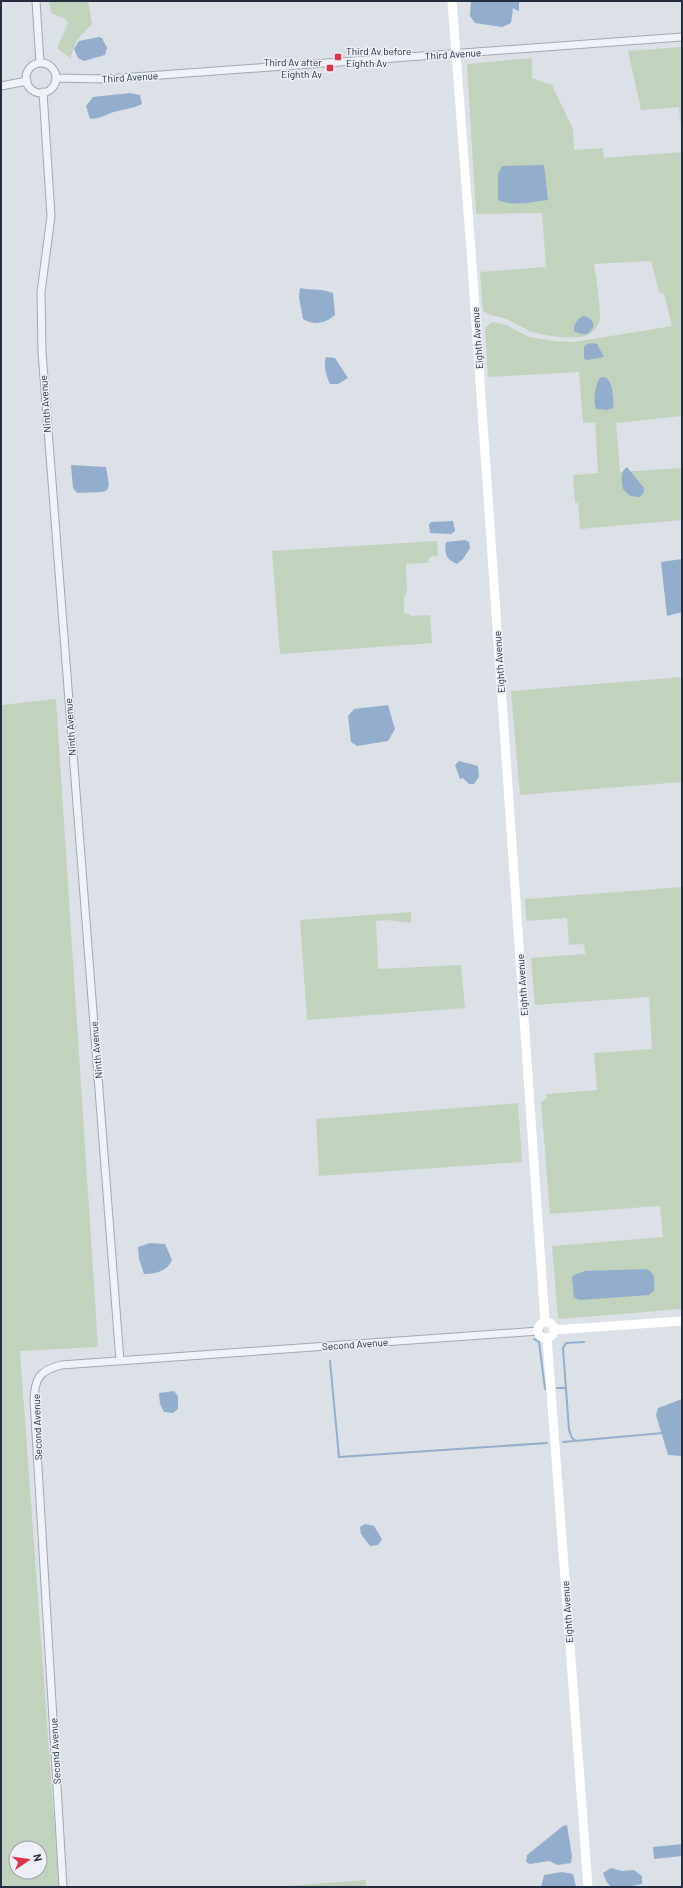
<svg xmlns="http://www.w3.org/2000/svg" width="683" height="1888" font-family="Barlow,sans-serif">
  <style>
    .green { fill: #c2d3bd; fill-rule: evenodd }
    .water { fill: #93aecc }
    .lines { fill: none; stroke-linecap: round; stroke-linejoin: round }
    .stream { stroke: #93aecc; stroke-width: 2 }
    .street-casing { stroke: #a1a8b2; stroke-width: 9 }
    .street { stroke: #eff2f6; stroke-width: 7 }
    .secondary { stroke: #fff; stroke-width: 9 }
    .poi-dot { fill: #dc334a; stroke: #ecf0f6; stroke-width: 1.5 }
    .labels { text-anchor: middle; stroke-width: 3; stroke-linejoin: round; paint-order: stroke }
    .poi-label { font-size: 10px; fill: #242e40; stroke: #ecf0f6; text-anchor: start }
    .street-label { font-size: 10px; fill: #242e40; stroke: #ecf0f6 }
  </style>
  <rect width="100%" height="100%" fill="#dce1e8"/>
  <path class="green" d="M 49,1 L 88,1 L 92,24 L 77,40 L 70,58 L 57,48 L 68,23 L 65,19 L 51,13 Z
    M 682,47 L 682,141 L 679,107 L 641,110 L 628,51 Z
    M 532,58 L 532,78 L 552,85 L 573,129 L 574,150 L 603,148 L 604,158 L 682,152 L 682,416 L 616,423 L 620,472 L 682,468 L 682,520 L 580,529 L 578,503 L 575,503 L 573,475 L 598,473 L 595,422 L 583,423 L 579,372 L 488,377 L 485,327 L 493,322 L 506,325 L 529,337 L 554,341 L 574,342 L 672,326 L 664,294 L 659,292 L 651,261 L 594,264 C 596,277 601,309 600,319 C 599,324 594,332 590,334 C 580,341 541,336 530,331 C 523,328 516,323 508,320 C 498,315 494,318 483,311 L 480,272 L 546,267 L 542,213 L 476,214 L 467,64 Z
    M 437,541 L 438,556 L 429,557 L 428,563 L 406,564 L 407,592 L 404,597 L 404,612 L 412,616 L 430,615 L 432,643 L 280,654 L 272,551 Z
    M 682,677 L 682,782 L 520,795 L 511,691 Z
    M 56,699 L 98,1347 L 20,1351 L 59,1887 L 1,1887 L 1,701 L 2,705 ZM 16,1848 L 40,1848 L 40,1872 L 16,1872 Z
    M 682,887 L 682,1309 L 558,1319 L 552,1246 L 663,1237 L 660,1206 L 550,1214 L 541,1102 L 547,1098 L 546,1094 L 597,1090 L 594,1053 L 652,1049 L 649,997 L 535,1005 L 531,958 L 585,954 L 584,944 L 569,945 L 567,918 L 526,921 L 525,899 Z
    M 411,912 L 411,923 L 386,920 L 376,921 L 378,969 L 461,965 L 465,1008 L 307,1020 L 300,920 Z
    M 518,1103 L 522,1162 L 319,1176 L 316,1119 Z
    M 366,1880 L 366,1887 L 273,1887 Z"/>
  <path class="water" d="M 471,1 L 519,1 L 519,10 L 518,11 L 513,8 L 511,23 L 502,27 L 475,23 L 470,16 Z
    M 99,37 L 102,38 L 107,48 L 105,55 L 84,61 L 78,58 L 74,49 L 79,41 Z
    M 130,93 L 140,95 L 142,104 C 132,109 124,109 114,112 C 104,115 103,118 90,119 L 86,106 L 93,97 Z
    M 544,165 L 548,200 C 531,202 514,207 498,200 L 498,174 L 502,166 Z
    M 300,288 C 312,291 321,288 333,293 L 335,315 C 326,323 314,326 303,319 L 299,298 Z
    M 585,316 C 596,321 596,327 587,334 L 581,334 L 574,331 C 574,323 578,317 585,316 Z
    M 593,343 L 597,344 L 604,357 L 587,360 L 584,359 L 584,347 L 587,344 Z
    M 326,357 L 335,358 L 348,378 L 338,384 L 330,384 C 326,375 323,366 326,357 Z
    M 604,377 C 613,379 614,400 613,408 L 607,410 L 596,409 C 593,401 595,385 600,378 Z
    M 71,465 L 106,467 L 109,485 L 107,490 L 102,492 L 77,493 L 73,488 Z
    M 627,467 L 644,488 L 644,492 L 640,497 L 630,496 L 623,489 C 622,481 619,472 627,467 Z
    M 453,521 L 455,531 L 451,534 L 430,533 L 429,525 L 431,522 Z
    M 465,540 L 469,542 L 470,548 L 463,559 L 457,564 C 446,559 444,554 446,542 Z
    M 682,559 L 682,612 L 667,616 L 661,562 Z
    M 388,705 L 395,729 L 388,741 L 357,746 L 351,742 L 348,716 L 354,709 Z
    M 459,761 L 478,766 L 479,777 L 474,784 L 469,784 L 463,778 L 460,779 L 455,765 Z
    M 150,1243 L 165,1244 L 172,1260 C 167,1272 154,1274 144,1274 L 139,1259 L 138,1247 Z
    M 645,1269 C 656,1271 654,1281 654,1291 L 649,1295 L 581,1300 L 574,1298 L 572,1277 L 576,1274 L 585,1271 Z
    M 174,1391 L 178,1396 L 178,1409 L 173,1413 L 164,1412 L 160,1404 L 159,1393 Z
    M 682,1399 L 682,1456 L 668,1455 L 656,1415 L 658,1408 Z
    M 365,1524 L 374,1526 L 382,1539 L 378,1545 L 370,1546 L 361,1534 L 360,1527 Z
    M 567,1825 L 572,1856 L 571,1863 L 558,1865 L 549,1861 L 530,1864 L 526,1862 L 527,1855 L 563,1826 Z
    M 682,1844 L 682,1856 L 654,1859 L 653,1847 Z
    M 611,1868 L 622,1871 L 634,1870 L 642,1876 L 642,1884 L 627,1887 L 611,1887 L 606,1881 L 603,1873 Z
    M 562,1872 L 573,1874 L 576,1887 L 541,1887 L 544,1875 Z"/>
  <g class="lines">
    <path class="stream" d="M 534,1339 L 539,1342 L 545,1389
      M 330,1361 L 339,1457 L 547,1443
      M 557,1388 L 566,1388
      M 576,1441 L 572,1438 L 569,1430 L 563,1348 L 566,1343 L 584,1342
      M 563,1442 L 663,1433"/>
    <defs>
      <path id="street" d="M 36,1 L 40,63
        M26 78a15 15 0 1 1 30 0a15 15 0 1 1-30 0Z
        M 56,78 L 106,79 L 682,37
        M 1,86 L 27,81
        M 43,92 L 51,216 L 41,292 L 42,352 L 120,1361
        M 63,1887 L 34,1400 C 35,1378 39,1371 61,1365 L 539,1331"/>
    </defs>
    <use href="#street" class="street-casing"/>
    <use href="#street" class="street"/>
    <path class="secondary" d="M 452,1 L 471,251 L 545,1322
      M538 1330a8 8 0 1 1 16 0a8 8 0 1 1-16 0Z
      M 554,1330 L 682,1321
      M 547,1338 L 588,1887"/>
  </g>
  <g class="poi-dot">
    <rect x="334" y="53" width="8" height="8" rx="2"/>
    <rect x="326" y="64" width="8" height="8" rx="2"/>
  </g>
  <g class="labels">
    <g class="poi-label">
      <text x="346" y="55">Third Av before<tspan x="346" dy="12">Eighth Av</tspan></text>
      <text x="322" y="66" text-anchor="end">Third Av after<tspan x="322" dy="12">Eighth Av</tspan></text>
    </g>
    <g class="street-label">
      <text transform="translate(453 54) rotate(-4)" y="4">Third Avenue</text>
      <text transform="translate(130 77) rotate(-4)" y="4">Third Avenue</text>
      <text transform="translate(477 338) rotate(-94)" y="4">Eighth Avenue</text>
      <text transform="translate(45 404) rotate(-94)" y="4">Ninth Avenue</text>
      <text transform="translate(499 662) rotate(-94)" y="4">Eighth Avenue</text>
      <text transform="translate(70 727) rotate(-94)" y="4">Ninth Avenue</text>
      <text transform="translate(522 985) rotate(-94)" y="4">Eighth Avenue</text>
      <text transform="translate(96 1050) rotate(-95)" y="4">Ninth Avenue</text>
      <text transform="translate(355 1344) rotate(-4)" y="4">Second Avenue</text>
      <text transform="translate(37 1427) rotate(-92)" y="4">Second Avenue</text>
      <text transform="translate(567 1612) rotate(-94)" y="4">Eighth Avenue</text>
      <text transform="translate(55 1751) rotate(-93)" y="4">Second Avenue</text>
    </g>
  </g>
  <rect width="683" height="1888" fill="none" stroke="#242e40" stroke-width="4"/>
  <g transform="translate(28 1860) rotate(77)"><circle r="19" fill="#ecf0f6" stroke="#9ca2ad"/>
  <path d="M0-3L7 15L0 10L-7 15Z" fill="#dc334a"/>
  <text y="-6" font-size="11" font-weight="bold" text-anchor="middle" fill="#242e40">N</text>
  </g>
</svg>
